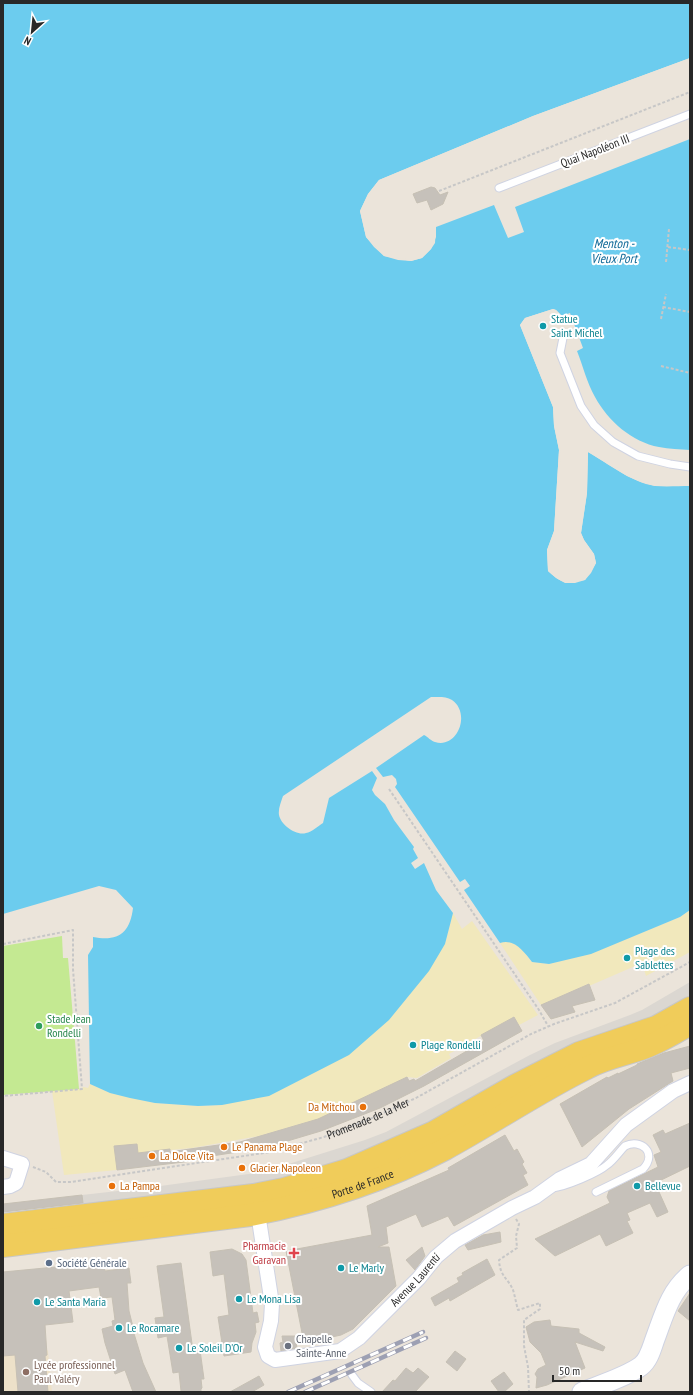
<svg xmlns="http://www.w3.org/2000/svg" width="693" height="1395" font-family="'PT Sans Narrow',sans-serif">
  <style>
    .education { fill: #ede1c9 }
    .sand { fill: #f1e8bc }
    .pitch { fill: #c4e992 }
    .plaza { fill: #dbd7d1 }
    .water { fill: #6cccee }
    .pier { fill: #ebe4da }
    .building { fill: #c6c1ba; stroke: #c6c0b4 }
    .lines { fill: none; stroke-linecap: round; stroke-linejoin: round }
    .lane-casing { stroke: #cfd3e2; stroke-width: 9 }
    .street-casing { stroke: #cfd3e2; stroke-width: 16 }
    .secondary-casing { stroke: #cfd3e2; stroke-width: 21 }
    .primary-casing { stroke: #c7c7c7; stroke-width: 24 }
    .path { stroke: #c7c7c7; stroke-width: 2; stroke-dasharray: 3 2; stroke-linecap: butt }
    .lane { stroke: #fff; stroke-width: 7 }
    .street { stroke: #fff; stroke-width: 14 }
    .secondary { stroke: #fff; stroke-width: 19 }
    .primary { stroke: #f0cc5a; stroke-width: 22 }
    .rail-casing { stroke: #9da0b3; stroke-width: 4.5 }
    .rail { stroke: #fff; stroke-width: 3; stroke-dasharray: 9; stroke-linecap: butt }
    .culture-dot { fill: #0f9aa8; stroke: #fff; stroke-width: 1.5 }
    .leisure-dot { fill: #2e9e5b; stroke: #fff; stroke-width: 1.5 }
    .food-dot { fill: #e8710a; stroke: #fff; stroke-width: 1.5 }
    .health-dot { fill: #e0444e; stroke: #fff; stroke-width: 1.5 }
    .service-dot { fill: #5c6f8a; stroke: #fff; stroke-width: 1.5 }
    .worship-dot { fill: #6b7280; stroke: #fff; stroke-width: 1.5 }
    .education-dot { fill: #8d6e63; stroke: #fff; stroke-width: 1.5 }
    .labels { text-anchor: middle; stroke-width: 4; stroke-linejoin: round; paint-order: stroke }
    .street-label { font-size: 12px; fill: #282828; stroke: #fff }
    .culture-label { font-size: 12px; fill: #0d838f; stroke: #fff; text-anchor: start }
    .leisure-label { font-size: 12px; fill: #27864d; stroke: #fff; text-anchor: start }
    .food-label { font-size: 12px; fill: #c56008; stroke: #fff; text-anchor: start }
    .health-label { font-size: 12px; fill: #be3a42; stroke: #fff; text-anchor: end }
    .service-label { font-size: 12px; fill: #4e5e75; stroke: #fff; text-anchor: start }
    .worship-label { font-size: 12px; fill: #5b616d; stroke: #fff; text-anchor: start }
    .education-label { font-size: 12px; fill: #785e54; stroke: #fff; text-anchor: start }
    .water-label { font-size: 13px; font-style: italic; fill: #0e6897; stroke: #fff }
  </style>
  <rect width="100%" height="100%" fill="#ebe4da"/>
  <path class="education" d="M 3,1319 L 43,1345 L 48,1351 L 52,1392 L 3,1392 Z"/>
  <path class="sand" d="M 690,910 L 690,952 L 646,976 L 642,963 L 589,986 L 588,984 L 541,1005 L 500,943 C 514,937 524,952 532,962 L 549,964 L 591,953 L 680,917 Z
    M 453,913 L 462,929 L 472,921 L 538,1015 L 519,1025 L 514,1017 L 449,1054 L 451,1058 L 417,1078 L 407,1077 L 318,1119 L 259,1136 L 192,1148 L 138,1153 L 137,1144 L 114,1146 L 117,1170 L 64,1175 L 52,1091 L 79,1089 L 84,1087 L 88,1088 L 90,1084 L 110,1093 L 155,1103 L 199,1106 L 222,1105 L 445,944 Z"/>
  <path class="pitch" d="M 62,936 L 63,958 L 68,958 L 79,1089 L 3,1095 L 3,946 Z"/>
  <path class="plaza" d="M 690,982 L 690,1000 L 418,1135 L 280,1183 L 84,1209 L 82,1195 L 153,1187 L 263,1172 L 365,1140 L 386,1132 L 530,1055 L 555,1043 L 630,1015 L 642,1010 Z"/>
  <path class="water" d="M 3,3 L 690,3 L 690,58 L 533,116 L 379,180 L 368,194 L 360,211 L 366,237 L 384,256 L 411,261 L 422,258 L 431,249 L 436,237 L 436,227 L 494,205 L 508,238 L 524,232 L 515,207 L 690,139 L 690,450 C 680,449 669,449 659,447 C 632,442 608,421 595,397 C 587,383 583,366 577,351 L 583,348 L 570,313 L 562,316 L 556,310 L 553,309 L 525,318 L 520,325 L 553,407 L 554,426 L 559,450 L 554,531 L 547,550 L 548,571 C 563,585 566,583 585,580 L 596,563 L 594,554 L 584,540 L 581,533 L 587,493 L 588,452 C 609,464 631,482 655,486 C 667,487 679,486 690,486 L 690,910 L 680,917 L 591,954 L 549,964 L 532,962 C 524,952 514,938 500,943 L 464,890 L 470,886 L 465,879 L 460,882 L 395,787 L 397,784 L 396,779 L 392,775 L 383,777 L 376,768 L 424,735 C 428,737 431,741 435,742 C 458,749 471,713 452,700 C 446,696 438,697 431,697 L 283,796 C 281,802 278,809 279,815 C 281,825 296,836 306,833 C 312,832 318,826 323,823 L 329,798 L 372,771 L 377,778 L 372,790 L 375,795 L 385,804 L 394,820 L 414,847 L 413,849 L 418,858 L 411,863 L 415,869 L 424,863 L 436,890 L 453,913 L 445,944 L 429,971 L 389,1020 L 349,1055 L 269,1096 L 222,1105 L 198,1106 L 155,1103 L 130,1098 L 110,1093 L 90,1084 L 88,955 L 93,947 L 93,937 C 118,942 130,933 133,908 L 116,890 L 99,886 L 3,914 Z"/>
  <path class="pier" d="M 690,58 L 690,60 L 534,118 L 381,181 L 370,195 L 362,211 L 368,236 L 375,246 L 385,254 L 398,258 L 411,259 L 421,256 L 429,248 L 433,243 L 434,228 L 436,227 L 435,243 L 431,249 L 422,258 L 411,261 L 398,260 L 384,256 L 374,247 L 366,237 L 360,211 L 368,194 L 379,180 L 533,116 Z
    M 553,309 L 556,310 L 562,316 L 560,316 L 553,311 L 527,320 L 522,325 L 555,407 L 556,425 L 561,449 L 556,531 L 549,551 L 550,570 L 557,577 L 566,581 L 575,581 L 584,579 L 594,563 L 592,555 L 582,541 L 579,533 L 583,513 L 587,450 L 589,450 L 628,474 L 642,480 L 655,484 L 690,484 L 690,486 L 655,486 L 641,482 L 627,476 L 588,452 L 587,493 L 581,533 L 584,540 L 594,554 L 596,563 L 591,573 L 585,580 L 575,583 L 565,583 L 556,578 L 548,571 L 547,550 L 554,531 L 559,450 L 554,426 L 553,407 L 520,325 L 525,318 Z"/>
  <path class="building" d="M 431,187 L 435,188 L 440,195 L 448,192 L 443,204 L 431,210 L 427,200 L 417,203 L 413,194 Z
    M 589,984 L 595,1000 L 572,1006 L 575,1012 L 551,1019 L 541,1005 Z
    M 514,1017 L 522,1031 L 424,1086 L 380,1108 L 321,1131 L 264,1148 L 192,1159 L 192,1161 L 117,1170 L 114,1146 L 137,1144 L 138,1153 L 170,1149 L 170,1152 L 190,1149 L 240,1142 L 318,1119 L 407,1077 L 409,1081 L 414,1079 L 415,1081 L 484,1041 L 481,1035 Z
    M 690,1046 L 690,1068 L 671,1073 L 673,1081 L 629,1109 L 582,1147 L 560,1104 L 607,1077 L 608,1078 L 618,1073 L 618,1074 L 637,1065 L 637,1064 L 664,1053 Z
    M 690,1123 L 690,1166 L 655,1183 L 668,1212 L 657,1217 L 650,1203 L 627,1213 L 630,1220 L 627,1221 L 633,1233 L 606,1246 L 600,1234 L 555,1256 L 535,1239 L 610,1203 L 607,1197 L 609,1191 L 658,1167 L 654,1155 L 661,1152 L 653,1135 L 663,1130 L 665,1134 Z
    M 505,1135 L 514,1151 L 517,1149 L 524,1162 L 522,1164 L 527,1173 L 523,1175 L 528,1185 L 454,1226 L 448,1216 L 422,1227 L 416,1214 L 386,1227 L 388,1243 L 378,1247 L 389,1247 L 396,1286 L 353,1329 L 341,1335 L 323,1339 L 303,1338 L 286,1251 L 372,1235 L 367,1206 L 449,1170 L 448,1168 Z
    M 82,1195 L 83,1203 L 3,1212 L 3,1204 Z
    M 500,1232 L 501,1242 L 468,1250 L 465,1245 L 483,1235 Z
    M 422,1247 L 425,1256 L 415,1270 L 406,1260 Z
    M 232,1249 L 242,1254 L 246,1260 L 253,1313 L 257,1312 L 259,1322 L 255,1323 L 256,1332 L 252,1343 L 251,1352 L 224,1356 L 218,1317 L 229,1315 L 224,1274 L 213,1276 L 210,1252 Z
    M 487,1259 L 495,1275 L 450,1301 L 449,1298 L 435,1306 L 431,1298 L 459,1282 L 457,1278 L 463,1275 L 462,1273 Z
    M 181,1263 L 193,1351 L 200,1350 L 204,1379 L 201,1379 L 202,1388 L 201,1389 L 201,1392 L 181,1391 L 179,1372 L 173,1373 L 167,1336 L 158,1338 L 155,1318 L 164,1317 L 157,1266 Z
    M 92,1265 L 93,1269 L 104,1267 L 105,1271 L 129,1268 L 131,1283 L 127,1283 L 129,1311 L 133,1327 L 132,1327 L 143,1363 L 156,1392 L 133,1392 L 125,1370 L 115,1374 L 105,1343 L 102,1329 L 113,1326 L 112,1321 L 115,1320 L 112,1297 L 101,1298 L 99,1287 L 69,1291 L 73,1322 L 45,1325 L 47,1355 L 45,1356 L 48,1392 L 18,1392 L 15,1355 L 3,1356 L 3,1272 L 66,1266 L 67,1268 Z
    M 690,1293 L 690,1321 L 678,1311 Z
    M 550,1320 L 551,1326 L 579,1329 L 579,1333 L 605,1347 L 603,1351 L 575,1342 L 585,1368 L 547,1385 L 536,1388 L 537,1377 L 535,1374 L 538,1369 L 546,1365 L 541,1353 L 530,1342 L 526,1327 L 534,1322 Z
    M 282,1336 L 295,1336 L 297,1348 L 281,1351 L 280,1343 L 283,1342 Z
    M 455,1351 L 466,1359 L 457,1371 L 446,1362 Z
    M 406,1368 L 413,1373 L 418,1368 L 429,1377 L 415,1392 L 382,1392 L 393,1380 L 395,1381 Z
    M 504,1372 L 513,1384 L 504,1392 L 499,1392 L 491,1381 Z
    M 259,1376 L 264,1385 L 252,1392 L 230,1392 Z"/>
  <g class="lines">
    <defs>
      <path id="lane" d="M 499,188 L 690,114
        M 563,338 L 560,353 L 581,406 L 594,425 L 613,442 L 638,456 L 670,464 L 690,467
        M 552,1188 C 565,1187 598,1173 607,1165 C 614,1160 619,1152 625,1146 C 641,1138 658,1153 643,1169 L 596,1192
        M 352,1375 L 358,1383 L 371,1392"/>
      <g id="street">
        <path d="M 3,1158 L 22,1164 L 16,1183 L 10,1186 L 3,1187"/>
        <path id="s2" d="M 257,1207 L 272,1304 L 271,1321 L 265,1347 L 268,1356 L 275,1360 L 340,1351 L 359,1338 L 419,1278 L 436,1257 L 455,1241 L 512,1208 L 535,1197 L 560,1179 L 591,1164 L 626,1125 L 673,1091 L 690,1083"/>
      </g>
      <path id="secondary" d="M 582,1392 C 600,1385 626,1377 641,1366 C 649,1360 652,1347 655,1339 C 664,1315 670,1291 690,1275"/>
      <g id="primary">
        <path d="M 3,1225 L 254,1195 L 284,1189 L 347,1170 L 434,1132 L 516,1085 L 579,1053 L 656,1027 L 690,1008"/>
        <path id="s3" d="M 3,1246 L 250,1215 C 318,1202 384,1181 445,1149 C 493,1123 538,1092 587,1068 C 605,1058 625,1055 644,1048 C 660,1042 675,1033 690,1024"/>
      </g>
    </defs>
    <use href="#lane" class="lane-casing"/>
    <use href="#street" class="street-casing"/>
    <use href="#secondary" class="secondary-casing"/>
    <use href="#primary" class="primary-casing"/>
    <g class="path">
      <path d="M 439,191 L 690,92"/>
      <path d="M 668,247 L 690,250"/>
      <path d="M 666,262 L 669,229"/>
      <path d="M 663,307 L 690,312"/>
      <path d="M 661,319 L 666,294"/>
      <path d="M 661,366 L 690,373"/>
      <path d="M 389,789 L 539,1010 L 548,1026"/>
      <path d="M 3,944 L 73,930 L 73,969 L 82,1089 L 3,1096"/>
      <path id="s1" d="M 33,1167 L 46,1172 L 56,1182 L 71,1182 L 270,1152 L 324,1137 L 370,1119 L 416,1098 L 531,1034 L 554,1024 L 615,1003 L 690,962"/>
      <path d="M 516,1219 L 519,1224 L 516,1236 L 517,1248 L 499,1260 C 500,1277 508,1278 513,1290 C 515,1296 516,1303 518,1310 L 540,1303 L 540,1309 L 524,1320 L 524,1346 L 528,1367 L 529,1392"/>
    </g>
    <use href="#lane" class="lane"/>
    <use href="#street" class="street"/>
    <use href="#secondary" class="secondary"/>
    <use href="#primary" class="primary"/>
    <defs>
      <path id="rail" d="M 288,1392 L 423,1332
        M 305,1392 L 426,1338"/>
    </defs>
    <use href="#rail" class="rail-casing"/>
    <use href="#rail" class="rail"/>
  </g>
  <g class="culture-dot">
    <circle cx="543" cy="326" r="4"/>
    <circle cx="627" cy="958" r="4"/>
    <circle cx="413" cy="1045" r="4"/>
    <circle cx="637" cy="1186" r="4"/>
    <circle cx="341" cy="1268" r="4"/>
    <circle cx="239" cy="1299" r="4"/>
    <circle cx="37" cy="1302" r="4"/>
    <circle cx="119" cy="1328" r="4"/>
    <circle cx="179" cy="1348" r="4"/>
  </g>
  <circle class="leisure-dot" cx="39" cy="1026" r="4"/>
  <g class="food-dot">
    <circle cx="363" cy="1107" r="4"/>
    <circle cx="224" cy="1147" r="4"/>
    <circle cx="152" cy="1156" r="4"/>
    <circle cx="242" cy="1168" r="4"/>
    <circle cx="112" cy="1186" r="4"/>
  </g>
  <path class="health-dot" d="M292 1247h4v4h4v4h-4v4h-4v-4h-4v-4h4z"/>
  <circle class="service-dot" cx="49" cy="1263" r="4"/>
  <circle class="worship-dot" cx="288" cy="1346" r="4"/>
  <circle class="education-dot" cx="26" cy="1372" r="4"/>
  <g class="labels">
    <g class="street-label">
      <text transform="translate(595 151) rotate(-21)" y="4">Quai Napoléon III</text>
      <text dy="4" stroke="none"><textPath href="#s1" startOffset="348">Promenade de la Mer</textPath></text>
      <text dy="4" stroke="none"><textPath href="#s3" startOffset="366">Porte de France</textPath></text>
      <text dy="4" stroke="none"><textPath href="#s2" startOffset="329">Avenue Laurenti</textPath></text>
    </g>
    <g class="culture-label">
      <text x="551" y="323">Statue<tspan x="551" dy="14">Saint Michel</tspan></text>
      <text x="635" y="955">Plage des<tspan x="635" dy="14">Sablettes</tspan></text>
      <text x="421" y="1049">Plage Rondelli</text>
      <text x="645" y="1190">Bellevue</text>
      <text x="349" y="1272">Le Marly</text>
      <text x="247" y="1303">Le Mona Lisa</text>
      <text x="45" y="1306">Le Santa Maria</text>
      <text x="127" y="1332">Le Rocamare</text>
      <text x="187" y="1352">Le Soleil D'Or</text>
    </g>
    <g class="leisure-label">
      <text x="47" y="1023">Stade Jean<tspan x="47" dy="14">Rondelli</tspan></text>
    </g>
    <g class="food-label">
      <text x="355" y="1111" text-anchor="end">Da Mitchou</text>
      <text x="232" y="1151">Le Panama Plage</text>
      <text x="160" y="1160">La Dolce Vita</text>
      <text x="250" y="1172">Glacier Napoleon</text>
      <text x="120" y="1190">La Pampa</text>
    </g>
    <g class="health-label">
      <text x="286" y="1250">Pharmacie<tspan x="286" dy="14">Garavan</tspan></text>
    </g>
    <g class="service-label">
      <text x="57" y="1267">Société Générale</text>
    </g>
    <g class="worship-label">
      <text x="296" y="1343">Chapelle<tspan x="296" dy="14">Sainte-Anne</tspan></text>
    </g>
    <g class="education-label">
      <text x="34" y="1369">Lycée professionnel<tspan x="34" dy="14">Paul Valéry</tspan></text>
    </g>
    <g class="water-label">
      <text x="614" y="248">Menton -<tspan x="614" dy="15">Vieux Port</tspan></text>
    </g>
  </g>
  <rect width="693" height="1395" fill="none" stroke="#282828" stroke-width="8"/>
  <g transform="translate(32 32) rotate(207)" stroke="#ffffff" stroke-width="3" paint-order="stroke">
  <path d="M0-3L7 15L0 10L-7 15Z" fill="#282828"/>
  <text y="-6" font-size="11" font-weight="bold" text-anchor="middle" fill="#282828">N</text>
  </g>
  <path d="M553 1375v6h88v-6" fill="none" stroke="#282828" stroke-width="2"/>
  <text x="559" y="1375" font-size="12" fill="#282828" stroke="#ffffff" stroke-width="3" paint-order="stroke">50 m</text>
</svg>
